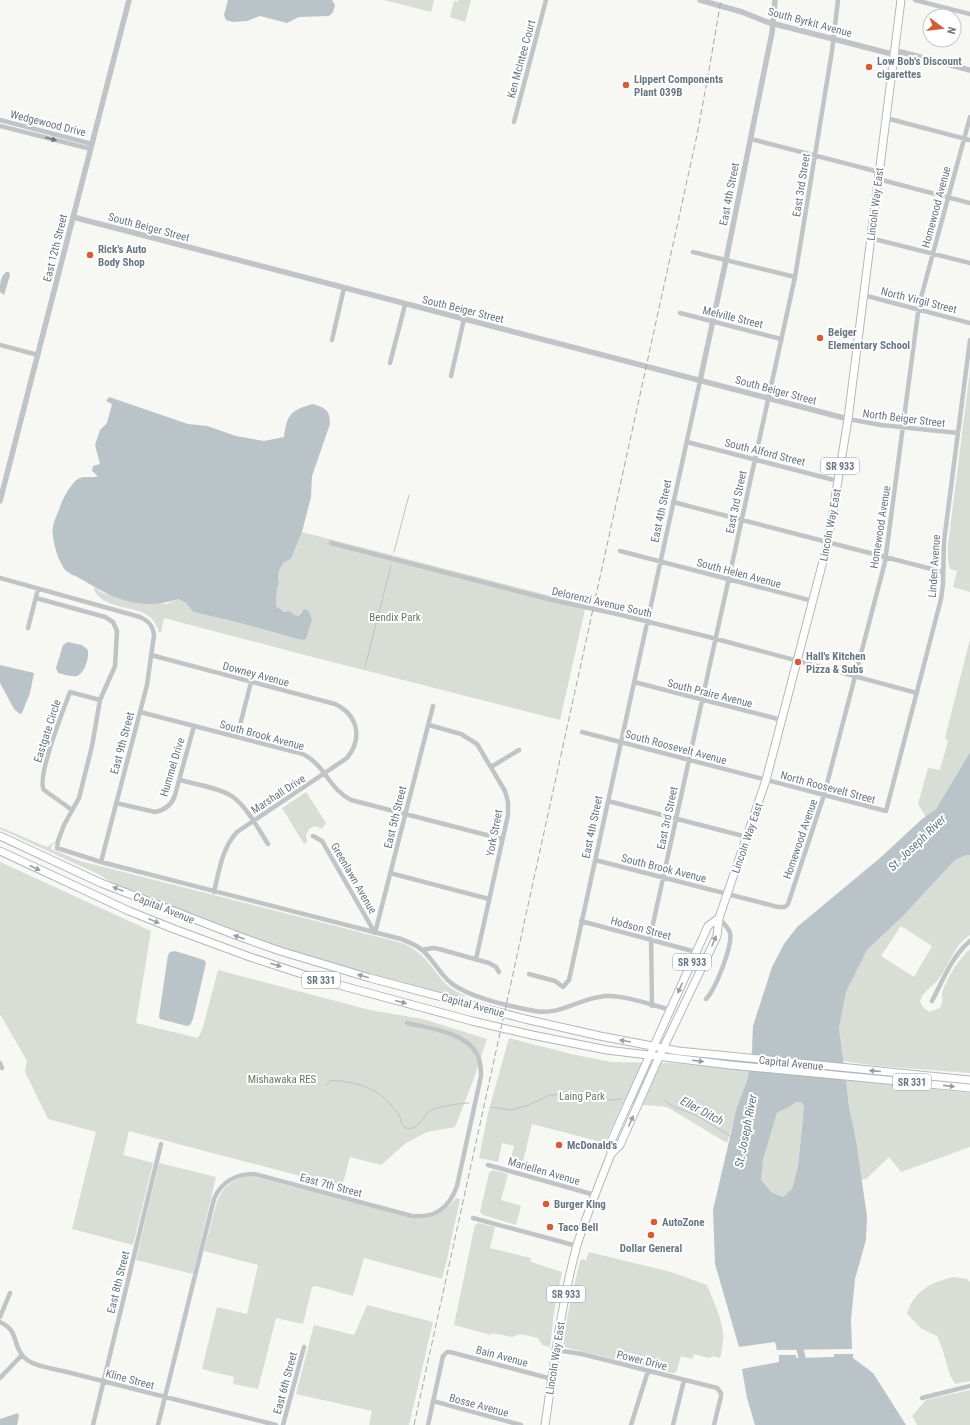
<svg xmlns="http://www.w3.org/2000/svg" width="970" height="1425" font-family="'Roboto Condensed',sans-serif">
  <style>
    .green { fill: #d8ddd5; fill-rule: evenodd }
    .water { fill: #bac3c8; fill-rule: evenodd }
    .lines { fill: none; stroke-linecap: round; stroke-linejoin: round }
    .stream { stroke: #bac3c8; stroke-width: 1 }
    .river { stroke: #bac3c8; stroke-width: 7 }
    .primary-casing { stroke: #b4b8bb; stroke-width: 9 }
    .trunk-casing { stroke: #b3b7b9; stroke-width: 9 }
    .minor { stroke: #c0c4c7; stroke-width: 4.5 }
    .tertiary { stroke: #c0c4c7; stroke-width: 5.5 }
    .primary { stroke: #fff; stroke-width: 7 }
    .trunk { stroke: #fff; stroke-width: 7 }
    .rail { stroke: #a2a8ac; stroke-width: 1; stroke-dasharray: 6 3; stroke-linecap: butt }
    .oneway { fill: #687782 }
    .oneway2 { fill: #95a0a8 }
    .poi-dot { fill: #d55d36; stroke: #fff; stroke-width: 1.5 }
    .labels { text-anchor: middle; stroke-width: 4; stroke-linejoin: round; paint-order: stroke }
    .shield { fill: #fff; stroke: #95a0a8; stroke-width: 1 }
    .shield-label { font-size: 10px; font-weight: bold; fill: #687782 }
    .street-label { font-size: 11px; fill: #687782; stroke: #fff }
    .poi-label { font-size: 11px; font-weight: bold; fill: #687782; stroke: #fff; text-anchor: start }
    .park-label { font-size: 11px; fill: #6a7a67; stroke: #fff }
    .water-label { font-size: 12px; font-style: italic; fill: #64777f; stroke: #fff }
  </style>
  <rect width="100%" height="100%" fill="#f7f7f4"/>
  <path class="green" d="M 384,0 L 434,0 L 431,12 Z
    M 458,0 L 471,0 L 465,22 L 450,17 L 454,1 L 458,2 Z
    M 970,370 L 970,592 L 953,587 L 957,571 L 950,569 L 948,560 L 948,545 Z
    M 302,532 L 586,605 L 560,720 L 305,655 L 164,618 L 161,632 L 159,632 C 151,599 108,616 94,590 L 94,587 L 103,593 L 166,604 L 178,599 L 186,603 L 193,612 L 232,621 L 300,640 L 302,610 L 300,615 L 298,616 L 288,611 L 284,612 L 276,606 L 277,589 L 279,584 L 278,576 L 279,571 L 283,563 L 291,559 Z
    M 970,639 L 970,752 L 936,809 L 926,817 L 918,804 L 928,768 L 940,770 L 948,741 L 945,738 Z
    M 306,792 L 326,823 L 322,829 L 315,826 L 309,829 L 306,835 L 307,842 L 304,844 L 282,808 Z
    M 0,827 L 47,847 L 56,841 L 55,843 L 52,845 L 51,849 L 80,861 L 402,943 C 425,953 429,965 444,982 C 449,988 458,992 465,996 L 464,998 C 345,973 229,932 116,885 L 100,875 L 0,829 Z
    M 966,855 L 970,855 L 970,935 C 954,945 949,966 938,980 C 931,988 923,991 920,1001 L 922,1006 L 929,1012 L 940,1008 C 945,1000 940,996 943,990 C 948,976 959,959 970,949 L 970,1073 L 877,1066 L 843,1061 L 839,1028 L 846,992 L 867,950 L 903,916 L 954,861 ZM 901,926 L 932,946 L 914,977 L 881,956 Z
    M 0,862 L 151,931 L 136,1023 L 198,1038 L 203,1027 L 218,970 L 370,1010 L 423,1019 L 487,1039 L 473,1081 L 455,1127 L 427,1132 L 406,1143 L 381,1165 L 350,1157 L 342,1187 L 129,1131 L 123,1155 L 153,1163 L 133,1245 L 72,1229 L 96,1132 L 48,1119 L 25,1072 L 27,1061 L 0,1014 Z
    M 509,1038 L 571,1054 L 612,1062 L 672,1063 L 750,1071 L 727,1143 L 667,1107 L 623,1103 L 605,1143 L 532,1124 L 521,1170 L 509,1166 L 514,1146 L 502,1143 L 498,1162 L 479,1158 L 488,1113 Z
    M 845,1080 L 970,1093 L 970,1147 L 901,1172 L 889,1157 L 866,1179 L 861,1180 Z
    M 796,1102 L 801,1102 L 804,1107 L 798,1166 L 792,1189 L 783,1197 L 771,1192 L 760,1180 L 763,1160 L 777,1113 L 791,1106 Z
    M 159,1163 L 216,1177 L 193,1274 L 136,1260 Z
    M 492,1170 L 508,1174 L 501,1200 L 521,1206 L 516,1225 L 483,1215 L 480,1212 L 489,1173 Z
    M 250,1176 L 259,1178 L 412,1218 C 431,1220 444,1214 456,1198 L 460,1199 L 448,1255 L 442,1279 L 364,1258 L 353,1296 L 316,1286 L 312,1287 L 303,1324 L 276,1318 L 258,1389 L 233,1384 L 234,1377 L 202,1369 L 217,1307 L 247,1314 L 258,1265 L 204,1251 L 217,1201 C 223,1186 234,1178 250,1176 Z
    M 478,1223 L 495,1227 L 490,1248 L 531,1258 L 531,1262 L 562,1272 L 554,1312 L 550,1347 L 542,1345 L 538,1338 L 521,1334 L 512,1337 L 492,1333 L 491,1335 L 454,1325 L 473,1234 L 475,1225 Z
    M 589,1252 L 671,1272 L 707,1285 C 713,1300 721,1316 723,1333 C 724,1340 722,1348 721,1355 L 720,1358 L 714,1356 L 709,1358 L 694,1354 L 692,1359 L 681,1356 L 677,1370 L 675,1373 L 672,1373 L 564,1347 C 561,1338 577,1274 580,1261 L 582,1259 L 586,1260 Z
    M 954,1277 L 967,1279 L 970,1282 L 970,1381 L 955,1384 L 950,1375 L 942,1348 L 937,1336 L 922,1329 L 907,1314 C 914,1290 932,1282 954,1277 Z
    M 367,1305 L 433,1322 L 409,1425 L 369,1425 L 372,1411 L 296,1394 L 314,1325 L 354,1335 Z
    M 970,1390 L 970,1425 L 917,1425 L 912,1416 L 926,1400 Z"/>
  <path class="water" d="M 228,0 L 332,0 L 335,5 L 333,12 L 329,16 L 299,17 L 287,23 L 260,16 L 247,21 L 233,22 L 226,20 L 224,15 Z
    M 6,272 L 9,272 L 10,275 L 5,292 L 4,295 L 0,292 C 0,284 0,277 6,272 Z
    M 109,397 L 188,424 L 207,426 L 236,436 L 264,441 L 284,437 C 287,414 291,410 313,404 C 325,408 330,410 330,424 L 312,476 L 311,497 L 302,532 L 291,559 L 283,563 L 279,571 L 278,576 L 279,584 L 277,589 L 276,606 L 284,612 L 288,611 L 293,613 L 293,614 L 298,616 L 300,615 L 304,609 L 308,610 L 312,619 L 306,639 L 301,640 L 232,621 L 193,612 L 186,603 L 178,599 C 141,612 112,598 81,579 C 73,574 66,574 62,565 C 57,557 51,536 53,527 C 54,520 58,513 60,507 C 62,500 72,482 78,479 C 85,475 92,479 98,476 L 92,471 L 93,466 L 100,464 L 95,445 L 100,430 L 107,423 L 112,404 L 106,401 Z
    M 68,642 L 82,645 L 88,650 C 89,658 85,673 77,676 C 72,677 63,674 58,673 L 56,668 L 63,645 Z
    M 0,665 L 34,673 L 30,693 L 22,713 L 20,714 L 14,709 L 0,683 Z
    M 970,752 L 970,855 L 966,855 L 954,861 L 903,916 L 867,950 L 846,992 L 839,1028 L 849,1106 L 856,1141 L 867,1216 L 866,1240 L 855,1279 L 851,1320 L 852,1349 L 777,1350 L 775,1342 L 739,1347 L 715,1264 L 713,1210 L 737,1107 L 748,1078 L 752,1050 L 753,1026 L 772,967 L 784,944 L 797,927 L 880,858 L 922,819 L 936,809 ZM 796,1102 L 801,1102 L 804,1107 L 798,1166 L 792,1189 L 783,1197 L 771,1192 L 761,1180 L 763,1160 L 777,1113 L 791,1106 Z
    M 175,951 L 204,960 L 206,963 L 193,1019 L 190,1025 L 187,1026 L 160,1019 L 159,1016 L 168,955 L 170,952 Z
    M 834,1354 L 853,1354 L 853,1358 L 873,1373 L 906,1425 L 755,1425 L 747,1398 L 742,1369 L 779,1362 L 779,1355 L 796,1355 L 796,1358 L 834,1357 Z
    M 18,1413 L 19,1416 L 17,1425 L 0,1425 L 0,1419 Z"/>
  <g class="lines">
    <path class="stream" d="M 394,552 L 409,495
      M 365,667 L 391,566
      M 327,1085 L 331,1080 C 349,1082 362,1083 378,1093 C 383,1096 396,1110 399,1115 C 402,1120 401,1126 406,1128 C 419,1131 422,1117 430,1111 C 435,1107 462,1103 469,1103
      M 665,1101 L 674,1107 L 696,1115 L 730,1136
      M 491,1107 L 511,1110 L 529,1105 L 550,1095 L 565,1094 L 579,1098 L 601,1101 L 621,1099"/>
    <path class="river" d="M 798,1341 L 804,1366"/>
    <defs>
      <path id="primary" d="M 611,1154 L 610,1144 L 621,1119 L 708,926 L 719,918
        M 545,1425 C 554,1365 561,1304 577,1245 C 587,1214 599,1184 611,1154 L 620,1145 L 659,1057 L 717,936 L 719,918 L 766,780 L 828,542 L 848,419 L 901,0"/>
      <path id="trunk" d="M 0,836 L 101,883 L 238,936 L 280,951 L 370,978 L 525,1019 L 600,1036 L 678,1051 L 970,1080
        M 0,851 L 129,911 L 174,929 L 250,957 L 317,979 L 472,1021 L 532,1035 L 607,1050 L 730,1065 L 970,1088"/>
    </defs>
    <use href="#primary" class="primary-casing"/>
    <use href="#trunk" class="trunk-casing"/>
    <path class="minor" d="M 915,0 L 970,14
      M 886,118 L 970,140
      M 0,120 L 92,144
      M 514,122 L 546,0
      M 0,126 L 91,149
      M 751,139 L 879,172
      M 878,179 L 970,203
      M 870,238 L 970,263
      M 693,252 L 795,277
      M 863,295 L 970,323
      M 680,313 L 781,339
      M 332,340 L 344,288
      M 0,345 L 38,355
      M 390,363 L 405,305
      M 451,376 L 464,319
      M 848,419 L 881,425 L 958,433
      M 687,442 L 838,481
      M 673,502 L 943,572
      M 331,543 L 552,600 L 617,614 L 709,637 L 917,693
      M 620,551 L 813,601
      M 0,578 L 140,617 C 149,621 153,626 154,635 L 147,685 L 101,862
      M 36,598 L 105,617 L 113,622 L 117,631 L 115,666 L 100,700 L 92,746 L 79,798 L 64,825 L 58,841 L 57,848 L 101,862 L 401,939 C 408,942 417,945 422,950 C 433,959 439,973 450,982 C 467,997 512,1007 535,1011 C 561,1016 581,997 606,996 C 624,995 652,1005 671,1010
      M 28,628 L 38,589
      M 151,655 L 335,704 C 358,715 363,738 347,758 L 237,832 C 222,848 219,871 214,892
      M 634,682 L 782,720
      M 140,712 L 303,754 C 326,766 328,788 351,800 L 502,839
      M 429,725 L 461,734 L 477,744 L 505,791 L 508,802 L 508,815 L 476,959
      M 582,732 L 886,811 L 941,599 L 943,584 L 944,541 L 970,340
      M 237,737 L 251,682
      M 491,767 L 519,750
      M 180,780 C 194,784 221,788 233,797 C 247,807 259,830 268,844
      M 608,801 L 747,837
      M 116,803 L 155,812 C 165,810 172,805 175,795 L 194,726
      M 72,810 L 44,790 C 36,778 64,708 70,692 L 100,700
      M 313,836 L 322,841 L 375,933
      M 595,860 L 778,907 L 785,907 L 788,904 L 824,795 L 885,562 L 919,305 L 970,117
      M 390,873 L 489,899
      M 581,921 L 696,952
      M 375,933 L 433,706
      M 422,950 L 433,948 L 439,949 L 489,963 L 496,967 L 499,972
      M 529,974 L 555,981 L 563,987 L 569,980 L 700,381
      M 706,999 C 715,990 733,946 730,933 C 728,927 723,923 719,918
      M 932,1001 C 943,980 952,956 970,941
      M 652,1006 L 651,933 L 795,277 L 832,51 L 838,0
      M 0,1063 L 2,1068
      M 488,1165 L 595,1195
      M 473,1218 L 577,1246
      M 0,1317 L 10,1293
      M 0,1322 C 19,1331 12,1342 22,1355 C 30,1366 50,1368 63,1371 L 276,1425
      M 556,1350 L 582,1354 L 717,1388 L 721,1393 L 721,1396 L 714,1425
      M 0,1378 L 22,1355
      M 922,1398 L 970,1386
      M 433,1401 L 521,1425
      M 93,1425 L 161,1144
      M 158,1425 L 214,1199 C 221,1182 236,1174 254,1174 L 412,1216 C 436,1218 449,1208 457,1186 L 481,1076 C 481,1069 481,1061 477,1054 C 465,1032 429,1028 407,1023
      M 283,1425 L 304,1347
      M 428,1425 L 443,1356 L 447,1352 L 450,1352 L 552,1379
      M 631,1425 L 648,1371
      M 673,1425 L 684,1380"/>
    <path class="tertiary" d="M 700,0 L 742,12 L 767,22 L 888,53 L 901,52 L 970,70
      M 73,217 L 848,419
      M 700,381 L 726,260 L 767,57 L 772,33 L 775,0
      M 0,501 L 129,0"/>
    <use href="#primary" class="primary"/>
    <use href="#trunk" class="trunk"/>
    <path class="rail" d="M 414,1425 L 697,135 L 709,70 L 721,0"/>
  </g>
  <defs><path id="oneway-solid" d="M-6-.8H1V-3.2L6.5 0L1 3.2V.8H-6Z"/></defs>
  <use class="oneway" href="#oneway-solid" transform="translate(51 139) rotate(16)"/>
  <g class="oneway2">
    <use href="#oneway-solid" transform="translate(35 868) rotate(25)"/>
    <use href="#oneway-solid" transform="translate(118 889) rotate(-158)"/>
    <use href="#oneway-solid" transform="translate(154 921) rotate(22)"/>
    <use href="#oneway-solid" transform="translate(239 937) rotate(-161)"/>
    <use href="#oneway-solid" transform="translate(714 941) rotate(-67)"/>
    <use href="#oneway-solid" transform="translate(276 965) rotate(18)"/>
    <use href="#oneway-solid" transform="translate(363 976) rotate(-164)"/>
    <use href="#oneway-solid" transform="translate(680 988) rotate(114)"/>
    <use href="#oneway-solid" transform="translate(401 1002) rotate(15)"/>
    <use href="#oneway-solid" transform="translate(625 1041) rotate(-170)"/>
    <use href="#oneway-solid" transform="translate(698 1061) rotate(7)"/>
    <use href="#oneway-solid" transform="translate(875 1071) rotate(-175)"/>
    <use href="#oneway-solid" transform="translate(949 1086) rotate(6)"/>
    <use href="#oneway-solid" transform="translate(631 1121) rotate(-66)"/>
  </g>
  <g class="poi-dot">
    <circle cx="869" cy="67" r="4"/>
    <circle cx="626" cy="85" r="4"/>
    <circle cx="90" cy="255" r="4"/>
    <circle cx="820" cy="338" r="4"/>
    <circle cx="798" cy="662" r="4"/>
    <circle cx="559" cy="1145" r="4"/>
    <circle cx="546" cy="1204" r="4"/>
    <circle cx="654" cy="1222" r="4"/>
    <circle cx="550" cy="1227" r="4"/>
    <circle cx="651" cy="1235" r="4"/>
  </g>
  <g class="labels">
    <g class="shield">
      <rect x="821" y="458" width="38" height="16" rx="3"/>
      <rect x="673" y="954" width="38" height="16" rx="3"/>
      <rect x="302" y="972" width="38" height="16" rx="3"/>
      <rect x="893" y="1074" width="38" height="16" rx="3"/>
      <rect x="547" y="1286" width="38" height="16" rx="3"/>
    </g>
    <g class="shield-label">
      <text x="840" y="470">SR 933</text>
      <text x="692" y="966">SR 933</text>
      <text x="321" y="984">SR 331</text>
      <text x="912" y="1086">SR 331</text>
      <text x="566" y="1298">SR 933</text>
    </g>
    <g class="street-label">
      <text transform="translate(810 22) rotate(15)" y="4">South Byrkit Avenue</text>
      <text transform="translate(521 59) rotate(-75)" y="4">Ken McIntee Court</text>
      <text transform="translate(48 123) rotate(14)" y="4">Wedgewood Drive</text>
      <text transform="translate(801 185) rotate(-81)" y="4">East 3rd Street</text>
      <text transform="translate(729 194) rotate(-79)" y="4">East 4th Street</text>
      <text transform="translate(875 204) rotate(-83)" y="4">Lincoln Way East</text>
      <text transform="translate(936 207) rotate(-75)" y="4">Homewood Avenue</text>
      <text transform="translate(149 227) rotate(15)" y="4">South Beiger Street</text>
      <text transform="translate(55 248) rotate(-76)" y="4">East 12th Street</text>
      <text transform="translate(919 300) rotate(14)" y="4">North Virgil Street</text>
      <text transform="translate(463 309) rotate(14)" y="4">South Beiger Street</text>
      <text transform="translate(733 317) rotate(14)" y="4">Melville Street</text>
      <text transform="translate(776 390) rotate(15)" y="4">South Beiger Street</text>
      <text transform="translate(904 418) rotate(7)" y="4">North Beiger Street</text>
      <text transform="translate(765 452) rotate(14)" y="4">South Alford Street</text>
      <text transform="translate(736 502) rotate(-78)" y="4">East 3rd Street</text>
      <text transform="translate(661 511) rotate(-78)" y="4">East 4th Street</text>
      <text transform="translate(830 525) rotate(-79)" y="4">Lincoln Way East</text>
      <text transform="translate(880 527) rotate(-81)" y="4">Homewood Avenue</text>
      <text transform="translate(934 566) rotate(-86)" y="4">Linden Avenue</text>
      <text transform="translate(739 573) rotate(15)" y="4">South Helen Avenue</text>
      <text transform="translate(602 602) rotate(13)" y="4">Delorenzi Avenue South</text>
      <text transform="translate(256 674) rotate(15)" y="4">Downey Avenue</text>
      <text transform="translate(710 693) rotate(14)" y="4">South Praire Avenue</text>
      <text transform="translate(47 731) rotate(-72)" y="4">Eastgate Circle</text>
      <text transform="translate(262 735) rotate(15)" y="4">South Brook Avenue</text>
      <text transform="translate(122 743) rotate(-75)" y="4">East 9th Street</text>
      <text transform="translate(676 747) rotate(15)" y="4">South Roosevelt Avenue</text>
      <text transform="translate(172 767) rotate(-73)" y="4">Hummel Drive</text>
      <text transform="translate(828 787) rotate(15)" y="4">North Roosevelt Street</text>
      <text transform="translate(278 794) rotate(-33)" y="4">Marshall Drive</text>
      <text transform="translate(395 817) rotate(-76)" y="4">East 5th Street</text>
      <text transform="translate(667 818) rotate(-78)" y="4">East 3rd Street</text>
      <text transform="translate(592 827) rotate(-78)" y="4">East 4th Street</text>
      <text transform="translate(494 833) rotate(-79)" y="4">York Street</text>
      <text transform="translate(747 838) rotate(-71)" y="4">Lincoln Way East</text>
      <text transform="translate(800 839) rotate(-71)" y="4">Homewood Avenue</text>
      <text transform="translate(664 868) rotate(14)" y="4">South Brook Avenue</text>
      <text transform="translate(354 878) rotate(60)" y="4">Greenlawn Avenue</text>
      <text transform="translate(164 908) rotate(22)" y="4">Capital Avenue</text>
      <text transform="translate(641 928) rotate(15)" y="4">Hodson Street</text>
      <text transform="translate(473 1005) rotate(15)" y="4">Capital Avenue</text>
      <text transform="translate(791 1063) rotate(6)" y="4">Capital Avenue</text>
      <text transform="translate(544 1171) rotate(16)" y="4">Mariellen Avenue</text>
      <text transform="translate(331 1185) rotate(15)" y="4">East 7th Street</text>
      <text transform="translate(118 1282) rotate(-76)" y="4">East 8th Street</text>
      <text transform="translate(502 1356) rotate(15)" y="4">Bain Avenue</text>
      <text transform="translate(555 1358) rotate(-81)" y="4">Lincoln Way East</text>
      <text transform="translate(642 1360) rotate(14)" y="4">Power Drive</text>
      <text transform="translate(130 1379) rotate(15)" y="4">Kline Street</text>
      <text transform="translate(285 1383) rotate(-75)" y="4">East 6th Street</text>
      <text transform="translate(479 1405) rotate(15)" y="4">Bosse Avenue</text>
    </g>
    <g class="poi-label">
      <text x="877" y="65">Low Bob's Discount<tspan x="877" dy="13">cigarettes</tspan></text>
      <text x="634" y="83">Lippert Components<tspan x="634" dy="13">Plant 039B</tspan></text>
      <text x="98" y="253">Rick's Auto<tspan x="98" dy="13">Body Shop</tspan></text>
      <text x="828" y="336">Beiger<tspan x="828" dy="13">Elementary School</tspan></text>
      <text x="806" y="660">Hall's Kitchen<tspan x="806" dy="13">Pizza &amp; Subs</tspan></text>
      <text x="567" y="1149">McDonald's</text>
      <text x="554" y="1208">Burger King</text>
      <text x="662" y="1226">AutoZone</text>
      <text x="558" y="1231">Taco Bell</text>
      <text x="651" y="1252" text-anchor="middle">Dollar General</text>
    </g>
    <g class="park-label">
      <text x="395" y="621">Bendix Park</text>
      <text x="282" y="1083">Mishawaka RES</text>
      <text x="582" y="1100">Laing Park</text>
    </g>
    <g class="water-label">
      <text transform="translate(917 843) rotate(-44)" y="4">St. Joseph River</text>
      <text transform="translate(702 1111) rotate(28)" y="4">Eller Ditch</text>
      <text transform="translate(746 1131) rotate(-79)" y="4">St. Joseph River</text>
    </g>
  </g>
  <g transform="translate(942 28) rotate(105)"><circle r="19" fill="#ffffff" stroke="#c3c9cd"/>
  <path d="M0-3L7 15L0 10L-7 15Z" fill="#d55d36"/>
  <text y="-6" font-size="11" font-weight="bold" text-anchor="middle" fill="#687782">N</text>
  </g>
</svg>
